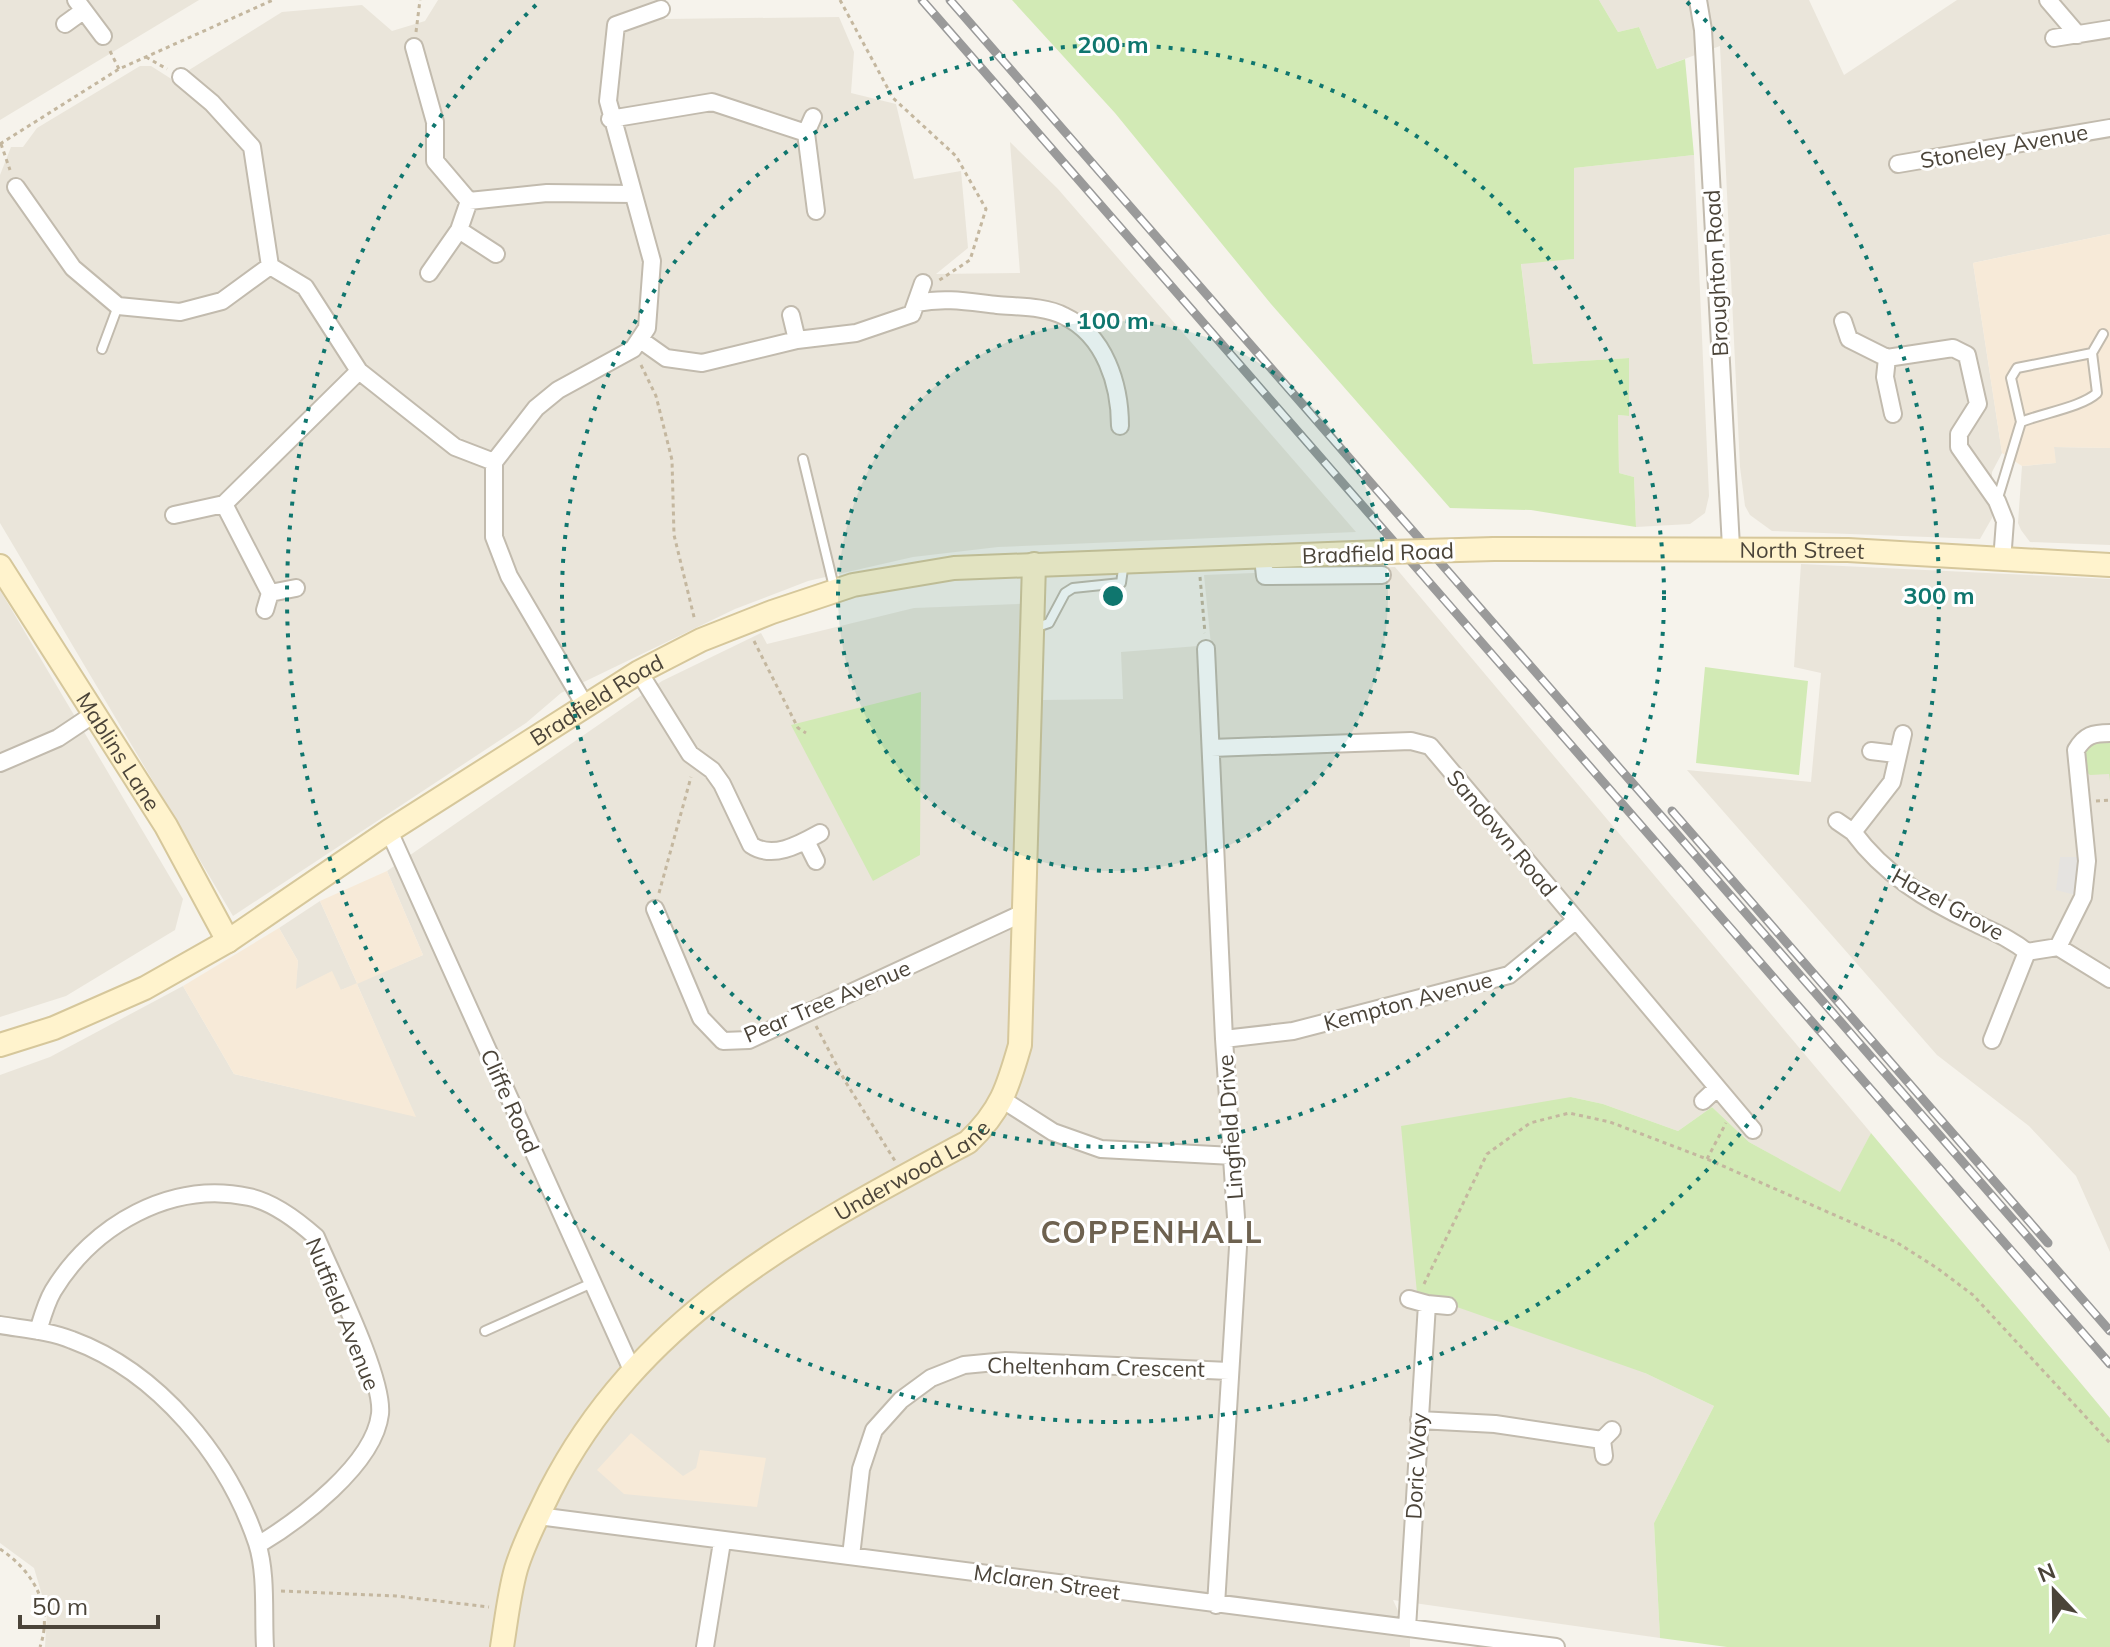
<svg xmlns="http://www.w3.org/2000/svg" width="2110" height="1647" font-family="Mulish,sans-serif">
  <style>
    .residential { fill: #eae5da }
    .commercial { fill: #f7ead8 }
    .green { fill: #d2eab5 }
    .parking { fill: #e5e3e0 }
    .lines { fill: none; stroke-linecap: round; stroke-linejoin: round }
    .lane-casing { stroke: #c2bbae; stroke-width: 12 }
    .street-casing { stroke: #c2bbae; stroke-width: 20 }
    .secondary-casing { stroke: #d6c79b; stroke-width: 26 }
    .path { stroke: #c4b79f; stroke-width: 3; stroke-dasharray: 4 4; stroke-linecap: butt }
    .lane { stroke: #fff; stroke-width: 8 }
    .street { stroke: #fff; stroke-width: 16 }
    .secondary { stroke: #fff3cd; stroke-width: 22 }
    .rail-casing { stroke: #9a9a9a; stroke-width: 9 }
    .rail { stroke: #fff; stroke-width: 6; stroke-dasharray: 18; stroke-linecap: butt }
    .secondary-bridge-casing { stroke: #d6c79b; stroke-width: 26; stroke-linecap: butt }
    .secondary-bridge { stroke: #fff3cd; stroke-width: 22 }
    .ring { fill: none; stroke: #0f766e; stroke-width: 4; stroke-dasharray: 4 8 }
    .labels { text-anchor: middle; stroke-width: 6; stroke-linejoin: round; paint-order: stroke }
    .street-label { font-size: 22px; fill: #4b4439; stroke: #fff }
    .district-label { font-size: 30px; font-weight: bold; letter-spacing: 2px; fill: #6e6250; stroke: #fff }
    .centre { fill: #0f766e; stroke: #fff; stroke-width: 4 }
    .ring-label { font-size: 24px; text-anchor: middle; font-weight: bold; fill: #0f766e; stroke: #fff; stroke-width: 6; stroke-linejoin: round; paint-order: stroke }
  </style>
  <rect width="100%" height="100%" fill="#f6f3ec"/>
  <path class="residential" d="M 0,0 L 199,0 L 0,120 Z
    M 438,0 L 660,0 L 663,19 L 839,17 L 854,52 L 851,93 L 896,104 L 914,179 L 961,171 L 968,248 L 936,274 L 1020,273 L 1010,142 L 1058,189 L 1356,532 L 998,547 L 913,557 L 808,581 L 735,609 L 561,693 L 526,723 L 233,916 L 0,523 L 0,175 L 11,147 L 23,147 L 37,128 L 140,66 L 151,66 L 173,80 L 282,12 L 362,5 L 392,31 L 425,21 Z
    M 1599,0 L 1809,0 L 1844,75 L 1957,0 L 2110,0 L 2110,234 L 1973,263 L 2002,453 L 1992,472 L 1992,518 L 1980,539 L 1772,531 L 1750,515 L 1745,506 L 1740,467 L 1720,46 L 1657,69 L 1639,27 L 1618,32 Z
    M 1694,155 L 1709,496 L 1705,513 L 1690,524 L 1636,527 L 1634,477 L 1619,473 L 1618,415 L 1629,416 L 1629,358 L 1533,364 L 1521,263 L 1574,259 L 1574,168 Z
    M 2054,447 L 2110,448 L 2110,545 L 2030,542 L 2021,530 L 2018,523 L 2022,466 L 2055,463 Z
    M 1801,564 L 2110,579 L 2110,1252 L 2076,1176 L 2029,1126 L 1937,1055 L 1687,770 L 1811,782 L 1821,673 L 1794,667 Z
    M 1395,567 L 1871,1133 L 1841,1193 L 1749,1142 L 1712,1107 L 1678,1131 L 1603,1104 L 1571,1097 L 1645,1373 L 1714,1406 L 1654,1523 L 1660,1638 L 1393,1600 L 1410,1637 L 1410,1647 L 45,1647 L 47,1612 L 34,1568 L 0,1543 L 0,1075 L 50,1057 L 183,986 L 234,1074 L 415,1116 L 357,984 L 341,990 L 295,990 L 298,961 L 279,928 L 320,901 L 357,983 L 423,955 L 387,871 L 662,681 L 761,633 L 767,644 L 914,608 L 1041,603 L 1042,700 L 1123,699 L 1121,652 L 1211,645 L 1204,575 Z
    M 0,590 L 183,899 L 175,930 L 66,996 L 0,1017 Z"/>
  <path class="commercial" d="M 2110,234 L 2110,448 L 2054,447 L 2056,463 L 2022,466 L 2002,453 L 1973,263 Z
    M 387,871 L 423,955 L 357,984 L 416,1117 L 234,1074 L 183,986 L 279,928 L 298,961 L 296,989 L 332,971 L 341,990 L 357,983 L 320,901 Z
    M 631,1433 L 683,1476 L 696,1468 L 700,1450 L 766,1458 L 757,1507 L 624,1494 L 597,1470 Z"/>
  <path class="green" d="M 1012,0 L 1599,0 L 1618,32 L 1639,27 L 1657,69 L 1685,59 L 1694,155 L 1574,168 L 1574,259 L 1521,264 L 1533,364 L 1629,358 L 1629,416 L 1618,415 L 1619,473 L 1634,477 L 1636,527 L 1531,510 L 1450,508 L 1271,304 L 1115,113 Z
    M 1705,667 L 1808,681 L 1799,775 L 1696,763 Z
    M 921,692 L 920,855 L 873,881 L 791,725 Z
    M 2110,733 L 2110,781 L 2109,774 L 2090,775 L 2077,765 L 2084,738 Z
    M 1571,1097 L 1603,1104 L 1678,1131 L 1712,1107 L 1749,1142 L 1840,1192 L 1871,1133 L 2110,1418 L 2110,1647 L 1727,1647 L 1660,1638 L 1654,1523 L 1714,1406 L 1645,1373 L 1417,1293 L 1401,1126 Z"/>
  <path class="parking" d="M 2060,857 L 2086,857 L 2083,897 L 2056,890 Z"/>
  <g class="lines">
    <defs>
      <path id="lane" d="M 102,349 L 118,306
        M 2021,422 L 2011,378 L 2017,368 L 2092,353
        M 803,459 L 835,591
        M 1997,501 L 2021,422 C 2043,413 2082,407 2097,393 L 2092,353 L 2103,334
        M 1034,628 L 1049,623 L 1065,593 L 1073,588 L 1121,583 L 1124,562
        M 485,1331 L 592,1283"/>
      <path id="street" d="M 76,0 L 103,36
        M 1698,0 L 1703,30 L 1731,547
        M 2048,0 L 2078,35
        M 65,24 L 83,11
        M 2054,38 L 2110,29
        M 414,47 L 435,122 L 435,161 L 469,201 L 547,193 L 633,194
        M 181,77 L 212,103 L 252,147 L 270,266 L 305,287 L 359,371 L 455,447 L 494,462
        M 610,119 L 712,102 L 806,133 L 816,211
        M 806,133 L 813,117
        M 1898,164 L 2110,128
        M 16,187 L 73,268 L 118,306 L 180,312 L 222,301 L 270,266
        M 459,230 L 496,254
        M 429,273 L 459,230 L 469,201
        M 917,303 C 945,297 970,302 997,305 C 1018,307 1045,306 1064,316 C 1105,335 1120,385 1120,426
        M 791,315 L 797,340
        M 1843,321 L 1849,339 L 1887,358 L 1953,348 L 1967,355 L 1978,404 L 1959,434 L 1959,447 L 1997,501 L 2005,521 L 2002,561
        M 642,341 L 666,358 L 702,363 L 797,340 L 856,333 L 912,314 L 923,283
        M 1887,358 L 1885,377 L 1893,414
        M 224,504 L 270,593 L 265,610
        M 174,515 L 224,504 L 359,371
        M 1263,558 L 1265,576 L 1382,575
        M 270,593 L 296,588
        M 1206,649 L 1224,1039 L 1238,1247 L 1216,1605
        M 639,672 L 690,754 L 712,770 L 722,784 L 751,845 C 773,860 800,844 820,833
        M 586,707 L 509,576 L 494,537 L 494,462 L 536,408 L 558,390 L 633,349 L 647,328 L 652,261 L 608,101 L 616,25 L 661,9
        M 1903,734 L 1892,782 L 1853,832 C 1884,874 1926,900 1973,922 C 1993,932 2010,938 2027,952 L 2058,947 L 2110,979
        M 1211,748 L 1411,741 L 1430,746 L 1753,1130
        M 1871,751 L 1896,754
        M 0,763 L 58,738 L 94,714
        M 1837,821 L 1853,832
        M 389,831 L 632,1370
        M 806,841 L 816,861
        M 655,909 L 701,1018 L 723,1041 L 749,1040 L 1023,913
        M 2058,947 L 2083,897 L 2087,861 L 2076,750 C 2085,735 2093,733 2110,733
        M 1224,1039 L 1293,1031 L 1509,975 L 1575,921
        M 1992,1040 L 2027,952
        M 1003,1100 L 1053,1132 L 1101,1149 L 1233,1156
        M 1703,1101 L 1717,1088
        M 1427,1304 L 1448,1306
        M 0,1325 C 24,1329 50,1331 72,1340 C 159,1372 228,1457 257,1543 C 267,1574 263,1615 265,1647
        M 38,1331 C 42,1318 46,1303 53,1291 C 93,1225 171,1180 249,1197 C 273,1202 298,1221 316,1237 C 332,1275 384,1378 380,1414 C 374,1465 298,1521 258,1545
        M 1419,1420 L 1495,1424 L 1602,1440
        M 1604,1456 L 1602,1440 L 1612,1430
        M 538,1516 L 1556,1647
        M 851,1556 L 861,1469 L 874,1430 L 901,1400 L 931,1378 L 964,1365 L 1006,1361 L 1229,1371
        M 1407,1628 L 1427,1304 L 1409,1299
        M 705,1647 L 722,1542"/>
      <g id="secondary">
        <path id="s1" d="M 1494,549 L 1848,550 L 2110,565"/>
        <path id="s2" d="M 0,566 L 166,826 L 228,941"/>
        <path id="s3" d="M 0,1045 L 54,1028 L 145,988 L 228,941 L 389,831 L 639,672 L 701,640 L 772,612 L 853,585 L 954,568 L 1354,553"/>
        <path id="s4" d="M 502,1647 C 506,1622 509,1594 516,1569 C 524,1542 538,1516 550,1491 C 640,1315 801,1232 968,1142 C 1001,1111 1008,1087 1020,1045 L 1034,564"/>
      </g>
    </defs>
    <use href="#lane" class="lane-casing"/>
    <use href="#street" class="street-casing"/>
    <use href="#secondary" class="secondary-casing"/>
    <path class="path" d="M 840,0 L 893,98 L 956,156 L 986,209 L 970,260 L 938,281
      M 416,32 L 420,0
      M 110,51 L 119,69
      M 146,57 L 167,69
      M 0,144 L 119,69 L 273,0
      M 1,144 L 10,170
      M 641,365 L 656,396 L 672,460 L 674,535 L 695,621
      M 1200,577 L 1205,633
      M 754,641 L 798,728 L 806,733
      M 2096,801 L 2110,800
      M 659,893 L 691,777
      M 816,1026 L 845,1081 L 895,1161
      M 1707,1159 L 1726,1123
      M 1424,1284 L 1487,1154 L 1530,1123 L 1569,1113 L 1610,1122 L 1707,1159 L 1896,1242 L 1937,1268 L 1973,1295 L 2110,1443
      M 0,1549 C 33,1571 54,1606 40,1647
      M 281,1591 L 396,1596 L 489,1607"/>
    <use href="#lane" class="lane"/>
    <use href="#street" class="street"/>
    <use href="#secondary" class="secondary"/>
    <defs>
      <path id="rail" d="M 922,0 L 2110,1364
        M 950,0 L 2110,1331
        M 1672,811 L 2048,1243"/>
    </defs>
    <use href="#rail" class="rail-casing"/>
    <use href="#rail" class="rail"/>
    <defs>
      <path id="secondary-bridge" d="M 1354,553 L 1494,549"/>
    </defs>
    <use href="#secondary-bridge" class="secondary-bridge-casing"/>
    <use href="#secondary-bridge" class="secondary-bridge"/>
  </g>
  <circle cx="1113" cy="596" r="275" fill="#0f766e" fill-opacity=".12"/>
  <g class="ring">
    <circle cx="1113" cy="596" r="275"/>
    <circle cx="1113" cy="596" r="551"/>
    <path d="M1687 2A826 826 0 1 1 539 2"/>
  </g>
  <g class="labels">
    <g class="street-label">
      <text transform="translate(2004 146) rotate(-10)" y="8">Stoneley Avenue</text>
      <text transform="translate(1716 273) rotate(-93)" y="8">Broughton Road</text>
      <text dy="8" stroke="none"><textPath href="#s1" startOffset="308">North Street</textPath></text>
      <text transform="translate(1378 553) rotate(-2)" y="8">Bradfield Road</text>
      <text dy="8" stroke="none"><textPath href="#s3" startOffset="692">Bradfield Road</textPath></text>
      <text dy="8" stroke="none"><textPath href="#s2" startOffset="220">Mablins Lane</textPath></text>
      <text transform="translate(1502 833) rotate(50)" y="8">Sandown Road</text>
      <text transform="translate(1948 904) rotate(29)" y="8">Hazel Grove</text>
      <text transform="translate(827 1001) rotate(-23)" y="8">Pear Tree Avenue</text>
      <text transform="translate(1408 1001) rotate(-15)" y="8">Kempton Avenue</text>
      <text transform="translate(510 1101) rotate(66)" y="8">Cliffe Road</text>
      <text transform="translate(1230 1127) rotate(-94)" y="8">Lingfield Drive</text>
      <text dy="8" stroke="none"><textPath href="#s4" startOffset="656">Underwood Lane</textPath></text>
      <text transform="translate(343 1314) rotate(68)" y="8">Nutfield Avenue</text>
      <text transform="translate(1096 1367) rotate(1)" y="8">Cheltenham Crescent</text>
      <text transform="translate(1416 1466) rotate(-87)" y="8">Doric Way</text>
      <text transform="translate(1047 1582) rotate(8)" y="8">Mclaren Street</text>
    </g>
    <g class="district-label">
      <text x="1152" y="1243">COPPENHALL</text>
    </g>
  </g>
  <circle cx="1113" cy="596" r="12" class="centre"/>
  <g class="ring-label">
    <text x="1113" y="53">200 m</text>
    <text x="1113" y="329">100 m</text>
    <text x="1939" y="604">300 m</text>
  </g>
  <g transform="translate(2054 1591) rotate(338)" stroke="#ffffff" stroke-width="6" paint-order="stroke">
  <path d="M0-6L14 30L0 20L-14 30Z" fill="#4b4439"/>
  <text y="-12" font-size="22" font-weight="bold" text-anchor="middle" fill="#4b4439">N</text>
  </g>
  <path d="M20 1615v12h138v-12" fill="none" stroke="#4b4439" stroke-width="4"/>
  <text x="32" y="1615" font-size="24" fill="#4b4439" stroke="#ffffff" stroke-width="6" paint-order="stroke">50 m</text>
</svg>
